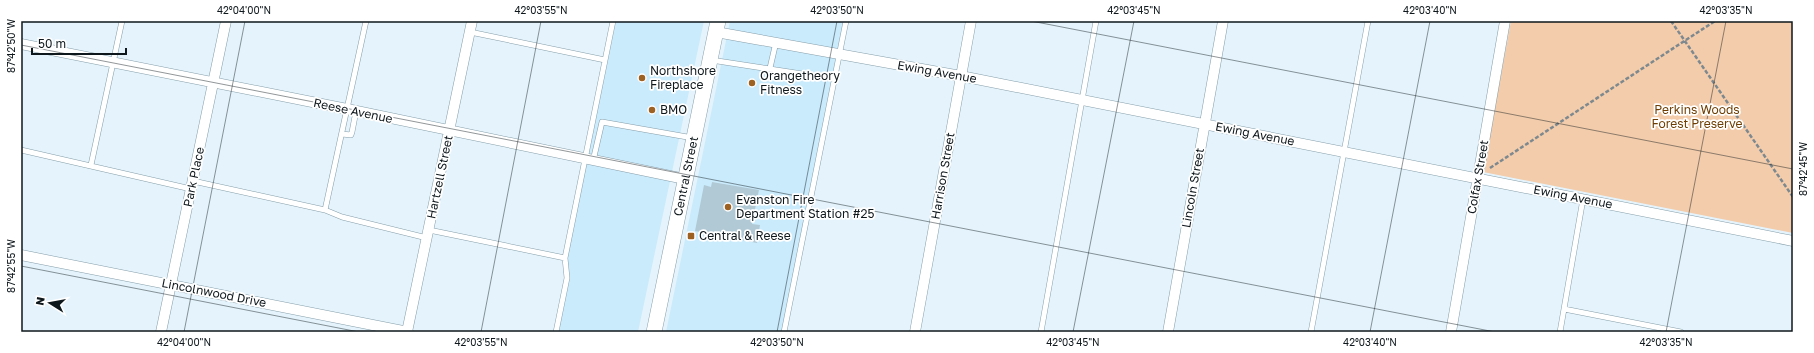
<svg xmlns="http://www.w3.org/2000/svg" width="1814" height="353" font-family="'Golos Text',sans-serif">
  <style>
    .built { fill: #caebfc }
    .green { fill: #f3ccab }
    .building { fill: #b0c9d5 }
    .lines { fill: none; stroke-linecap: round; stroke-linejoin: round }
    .lane-casing { stroke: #869eaa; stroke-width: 6 }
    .street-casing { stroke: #869eaa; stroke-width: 11 }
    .secondary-casing { stroke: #869eaa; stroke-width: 16 }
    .path { stroke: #7d898f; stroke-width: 2.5; stroke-dasharray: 4 2; stroke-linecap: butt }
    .lane { stroke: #fff; stroke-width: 5 }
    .street { stroke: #fff; stroke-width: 10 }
    .secondary { stroke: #fff; stroke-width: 15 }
    .ticks { fill: none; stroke: #0e171b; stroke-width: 1; stroke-opacity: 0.45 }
    .poi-dot { fill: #9d6124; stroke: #fff; stroke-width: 1.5 }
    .labels { text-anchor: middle; stroke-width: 3.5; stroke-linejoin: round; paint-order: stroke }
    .poi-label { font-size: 12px; fill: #0e171b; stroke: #fff; text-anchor: start }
    .street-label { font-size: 12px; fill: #0e171b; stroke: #fff }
    .park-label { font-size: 12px; fill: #6e3d01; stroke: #fff }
    .neatline { fill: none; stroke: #0e171b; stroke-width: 1.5 }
    .ticks-label { font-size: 10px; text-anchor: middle; fill: #0e171b }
  </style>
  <rect width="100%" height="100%" fill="#e5f4fc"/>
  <path class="built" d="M 616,21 L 704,21 L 638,332 L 558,332 L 570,278 L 567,257 Z
    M 730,21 L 844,21 L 782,332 L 666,332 Z"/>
  <path class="green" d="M 1511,21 L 1793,21 L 1793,233 L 1483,172 Z"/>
  <path class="building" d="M 712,182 L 759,190 L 752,224 L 760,225 L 757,243 L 695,231 L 704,185 L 711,187 Z"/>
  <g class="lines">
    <defs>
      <path id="lane" d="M 470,32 L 605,60
        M 711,60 L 835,79
        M 770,68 L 776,42
        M 342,134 L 351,135 L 352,132 L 356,111
        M 21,150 L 191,189
        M 593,161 L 602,122 L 693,138
        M 91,165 L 122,21
        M 193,181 L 325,210 L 342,217 L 427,238
        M 325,210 L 366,21
        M 429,230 L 565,258
        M 1564,309 L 1681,332
        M 556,332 L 567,278 L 565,258 L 613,21
        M 784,332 L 846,21
        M 1041,332 L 1096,21
        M 1311,332 L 1368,21
        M 1560,332 L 1583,199"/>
      <path id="street" d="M 716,32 L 961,76 L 1793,241
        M 21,44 L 347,109 L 685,179
        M 21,255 L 408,332
        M 161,332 L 226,21
        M 407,332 L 472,21
        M 915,332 L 971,21
        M 1168,332 L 1223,21
        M 1451,332 L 1505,21"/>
      <g id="secondary">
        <path id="s1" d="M 654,332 L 718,21"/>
      </g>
    </defs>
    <use href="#lane" class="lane-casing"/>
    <use href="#street" class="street-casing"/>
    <use href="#secondary" class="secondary-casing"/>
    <path class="path" d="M 1671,21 L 1793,197
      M 1490,168 L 1715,21"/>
    <use href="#lane" class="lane"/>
    <use href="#street" class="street"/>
    <use href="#secondary" class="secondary"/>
  </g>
  <path class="ticks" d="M 1031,21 L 1793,169M 21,45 L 1495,332M 21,266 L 359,332M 184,332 L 245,21M 481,332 L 541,21M 777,332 L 837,21M 1073,332 L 1134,21M 1370,332 L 1430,21M 1666,332 L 1726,21"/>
  <g class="poi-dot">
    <circle cx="642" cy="78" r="4"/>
    <circle cx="752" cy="83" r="4"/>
    <circle cx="652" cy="110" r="4"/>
    <circle cx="728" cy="207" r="4"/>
    <rect x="687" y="232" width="8" height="8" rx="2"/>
  </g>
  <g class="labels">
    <g class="poi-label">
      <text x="650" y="75">Northshore<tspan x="650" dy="14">Fireplace</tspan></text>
      <text x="760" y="80">Orangetheory<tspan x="760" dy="14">Fitness</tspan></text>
      <text x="660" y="114">BMO</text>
      <text x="736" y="204">Evanston Fire<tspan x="736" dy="14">Department Station #25</tspan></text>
      <text x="699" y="240">Central &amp; Reese</text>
    </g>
    <g class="street-label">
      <text transform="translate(937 72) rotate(10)" y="4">Ewing Avenue</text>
      <text transform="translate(353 111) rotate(12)" y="4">Reese Avenue</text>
      <text transform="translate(1255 134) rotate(11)" y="4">Ewing Avenue</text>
      <text transform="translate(943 176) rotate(-80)" y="4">Harrison Street</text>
      <text transform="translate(194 177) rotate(-78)" y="4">Park Place</text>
      <text transform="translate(440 177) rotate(-78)" y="4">Hartzell Street</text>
      <text dy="4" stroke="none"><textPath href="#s1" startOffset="159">Central Street</textPath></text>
      <text transform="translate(1478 177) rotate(-80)" y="4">Colfax Street</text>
      <text transform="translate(1193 188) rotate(-80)" y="4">Lincoln Street</text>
      <text transform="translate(1573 197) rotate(11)" y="4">Ewing Avenue</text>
      <text transform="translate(214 293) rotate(11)" y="4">Lincolnwood Drive</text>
    </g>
    <g class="park-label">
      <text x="1697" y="114">Perkins Woods<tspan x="1697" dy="14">Forest Preserve</tspan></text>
    </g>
  </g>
  <rect width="1814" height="353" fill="none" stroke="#ffffff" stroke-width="44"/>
  <g transform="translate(50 303) rotate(281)" stroke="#ffffff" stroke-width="3" paint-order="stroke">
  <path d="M0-3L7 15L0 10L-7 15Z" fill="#0e171b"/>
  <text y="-6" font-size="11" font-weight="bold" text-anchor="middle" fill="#0e171b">N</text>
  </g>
  <path d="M32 48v6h94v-6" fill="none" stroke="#0e171b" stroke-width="2"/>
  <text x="38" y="48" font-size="12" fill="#0e171b" stroke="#ffffff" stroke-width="3" paint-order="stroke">50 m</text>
  <rect x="22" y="22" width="1770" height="309" class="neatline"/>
  <g class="ticks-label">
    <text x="244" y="14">42°04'00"N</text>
    <text x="541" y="14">42°03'55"N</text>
    <text x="837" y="14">42°03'50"N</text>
    <text x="1134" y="14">42°03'45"N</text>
    <text x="1430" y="14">42°03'40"N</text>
    <text x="1726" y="14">42°03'35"N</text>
    <text transform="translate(11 46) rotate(-90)" y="4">87°42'50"W</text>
    <text transform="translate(1803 169) rotate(-90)" y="4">87°42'45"W</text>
    <text transform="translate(11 266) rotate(-90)" y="4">87°42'55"W</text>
    <text x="184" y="346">42°04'00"N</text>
    <text x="481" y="346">42°03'55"N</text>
    <text x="777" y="346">42°03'50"N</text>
    <text x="1073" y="346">42°03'45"N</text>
    <text x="1370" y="346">42°03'40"N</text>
    <text x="1666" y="346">42°03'35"N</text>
  </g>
</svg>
